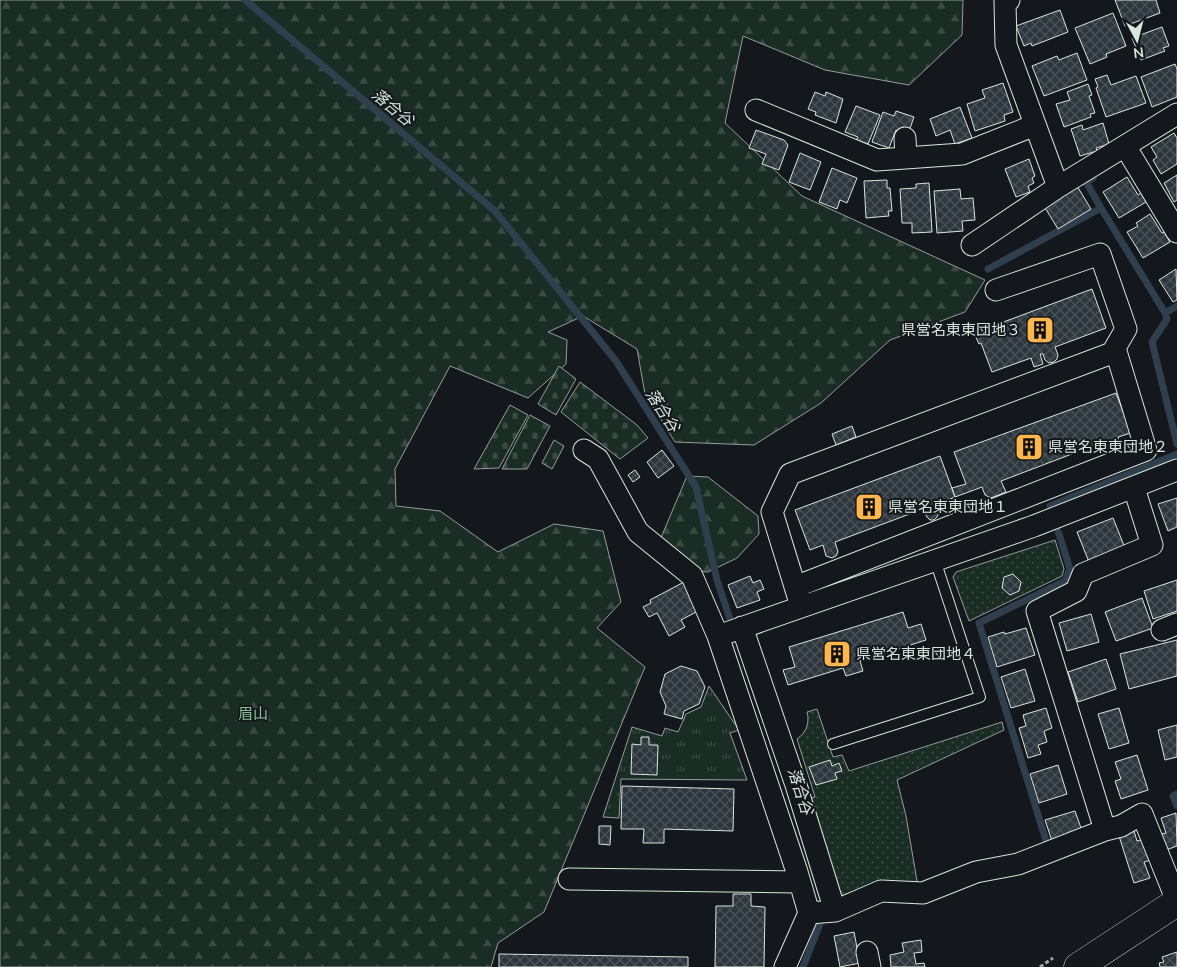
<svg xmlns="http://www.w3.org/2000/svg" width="1177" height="967" font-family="Mulish,'Noto Sans JP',sans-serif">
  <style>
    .grass { fill: url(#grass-tufts); stroke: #939e99 }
    .forest { fill: url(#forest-firs); stroke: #939e99 }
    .cemetery { fill: url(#cemetery-stones); stroke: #939e99 }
    .park { fill: url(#park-dots); stroke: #939e99 }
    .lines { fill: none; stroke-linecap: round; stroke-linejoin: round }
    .stream { stroke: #2f3f4d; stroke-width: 7 }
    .building { fill: url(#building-cross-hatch); stroke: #d8e6dc }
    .service-casing { stroke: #d8e6dc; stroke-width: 12 }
    .minor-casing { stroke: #d8e6dc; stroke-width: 23 }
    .secondary-casing { stroke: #d8e6dc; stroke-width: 29 }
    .path { stroke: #9da8a2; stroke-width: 3; stroke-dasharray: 4 2.5; stroke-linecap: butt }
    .service { stroke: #14181c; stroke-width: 10 }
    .minor { stroke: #14181c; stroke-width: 21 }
    .secondary { stroke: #14181c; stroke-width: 28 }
    .labels { text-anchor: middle; stroke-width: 4; stroke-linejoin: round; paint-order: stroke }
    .poi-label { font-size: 15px; fill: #d8e6dc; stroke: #14181c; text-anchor: start }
    .park-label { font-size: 15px; fill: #8ac095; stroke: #14181c }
    .water-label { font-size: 16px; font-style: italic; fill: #d8e6dc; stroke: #14181c }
  </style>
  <defs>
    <pattern id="grass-tufts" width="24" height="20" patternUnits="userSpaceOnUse" patternTransform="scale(1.25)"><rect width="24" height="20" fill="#1a2d24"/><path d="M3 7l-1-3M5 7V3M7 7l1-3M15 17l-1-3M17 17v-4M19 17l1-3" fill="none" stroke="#3b4b43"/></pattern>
    <pattern id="forest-firs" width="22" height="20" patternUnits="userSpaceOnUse" patternTransform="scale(1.25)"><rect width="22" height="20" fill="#1a2d24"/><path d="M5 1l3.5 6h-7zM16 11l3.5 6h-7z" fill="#3b4b43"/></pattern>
    <pattern id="cemetery-stones" width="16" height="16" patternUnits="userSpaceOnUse" patternTransform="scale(1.25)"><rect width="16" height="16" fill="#1a2d24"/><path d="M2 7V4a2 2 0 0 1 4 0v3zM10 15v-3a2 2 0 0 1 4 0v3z" fill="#3b4b43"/></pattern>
    <pattern id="park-dots" width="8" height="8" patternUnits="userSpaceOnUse" patternTransform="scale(1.25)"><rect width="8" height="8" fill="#1a2d24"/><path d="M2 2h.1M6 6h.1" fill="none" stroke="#3b4b43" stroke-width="1.8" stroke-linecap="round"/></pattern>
    <pattern id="building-cross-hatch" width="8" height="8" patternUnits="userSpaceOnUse" patternTransform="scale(1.25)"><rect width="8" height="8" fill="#2c363c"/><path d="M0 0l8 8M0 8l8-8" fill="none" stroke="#4a5358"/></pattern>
  </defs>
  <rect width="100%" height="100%" fill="#14181c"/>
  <path class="grass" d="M 709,686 L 739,730 L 730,733 L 747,780 L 621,779 L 619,818 L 603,817 L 632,727 L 662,736 L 665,728 L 678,732 L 686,714 L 701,707 Z"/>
  <path class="forest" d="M 0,0 L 963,0 L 962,35 L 909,85 L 825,70 L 743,36 L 725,123 L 802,196 L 985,280 L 965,312 L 890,340 L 821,403 L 754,445 L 675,442 L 645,394 L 637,349 L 583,316 L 548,332 L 567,340 L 566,364 L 528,398 L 450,366 L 395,469 L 396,506 L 440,511 L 498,552 L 554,524 L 603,531 L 621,602 L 597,628 L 645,667 L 544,912 L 498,943 L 491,967 L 0,967 Z
    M 687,476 L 708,477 L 758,516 L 759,534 L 737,558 L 708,572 L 692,571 L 660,540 Z"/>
  <path class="cemetery" d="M 559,366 L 576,379 L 556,415 L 538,404 Z
    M 580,382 L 637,425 L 648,438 L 620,459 L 561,412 Z
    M 510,405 L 528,415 L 499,468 L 474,469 Z
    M 530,415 L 550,426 L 527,469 L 502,469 Z
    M 554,440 L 564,446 L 552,469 L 542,463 Z"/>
  <path class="park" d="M 1055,540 L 1064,569 L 1062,576 L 969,621 L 953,577 L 956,572 Z
    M 817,709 L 833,757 L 842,755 L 849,771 L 1002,722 L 1004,730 L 897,780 L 906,816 L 918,887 L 875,883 L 838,897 L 807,799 L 815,797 L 797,739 C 806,733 810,723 807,712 Z"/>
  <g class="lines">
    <path class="stream" d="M 245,0 L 495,211 L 616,361 L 696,487 L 717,580 L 733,628
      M 1101,208 L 1165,313 L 1177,306
      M 988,269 L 1101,208 L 1086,182 L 1093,178
      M 1165,313 L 1167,319 L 1152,342 L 1177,444
      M 1052,510 L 1050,506 L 1177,454
      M 1177,794 L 1173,796 L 1177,806
      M 1047,844 L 979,623 L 1065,581 L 1070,569 L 1058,531
      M 803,967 L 824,914"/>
  </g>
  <path class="building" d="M 1115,0 L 1156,0 L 1160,13 L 1125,26 Z
    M 1060,10 L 1068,32 L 1032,46 L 1031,43 L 1024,46 L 1016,26 Z
    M 1113,13 L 1126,46 L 1106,54 L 1107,57 L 1090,64 L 1075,28 Z
    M 1162,27 L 1169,46 L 1163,48 L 1165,51 L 1141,60 L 1132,38 Z
    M 1077,53 L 1087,80 L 1044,96 L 1032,66 L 1057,56 L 1059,60 Z
    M 1175,64 L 1177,69 L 1177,97 L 1152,107 L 1141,77 Z
    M 1107,75 L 1111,85 L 1136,76 L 1146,103 L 1106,117 L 1096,88 L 1098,87 L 1095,79 Z
    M 1003,83 L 1013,112 L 1004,115 L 1005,121 L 975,131 L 967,104 L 985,98 L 982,90 Z
    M 1088,84 L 1092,95 L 1089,96 L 1095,113 L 1090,114 L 1091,117 L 1064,127 L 1056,104 L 1070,100 L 1067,92 Z
    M 815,92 L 825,96 L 826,92 L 843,99 L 836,123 L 815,115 L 816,112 L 808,109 Z
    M 856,106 L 880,115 L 868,144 L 856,140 L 858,137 L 845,132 Z
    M 960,107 L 972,138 L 955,144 L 950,130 L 936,136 L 930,119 Z
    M 896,111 L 914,117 L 908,134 L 896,130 L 889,148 L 872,142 L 883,112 L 894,116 Z
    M 1103,123 L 1109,144 L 1096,148 L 1097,151 L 1080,156 L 1071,129 L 1082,125 L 1083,130 Z
    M 756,130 L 784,140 L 788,145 L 779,170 L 762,164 L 766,154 L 749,148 Z
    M 1174,133 L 1177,138 L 1177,164 L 1161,174 L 1153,160 L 1157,157 L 1151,147 Z
    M 800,153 L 821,162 L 810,190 L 789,182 Z
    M 1029,159 L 1035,176 L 1032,178 L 1034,183 L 1028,186 L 1030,192 L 1016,197 L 1005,169 Z
    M 832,168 L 857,178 L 847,203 L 840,200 L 837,209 L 819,202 Z
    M 1177,175 L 1177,200 L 1174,202 L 1164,183 Z
    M 1127,177 L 1138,195 L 1141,193 L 1146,202 L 1119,218 L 1103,192 Z
    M 887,180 L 887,188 L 890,188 L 892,211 L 888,211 L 889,216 L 866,218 L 864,181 Z
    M 929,183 L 932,232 L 912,233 L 912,223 L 902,223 L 900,189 L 916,188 L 916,184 Z
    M 1077,186 L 1091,209 L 1058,229 L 1044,206 Z
    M 960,189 L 961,199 L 973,198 L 975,220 L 962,221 L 963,231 L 937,233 L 934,191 Z
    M 1150,214 L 1162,233 L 1164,232 L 1170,242 L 1143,258 L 1127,232 L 1138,226 L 1136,223 Z
    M 1176,269 L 1177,300 L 1173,302 L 1159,280 Z
    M 1092,289 L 1106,328 L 1055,347 L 1058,355 L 1057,359 L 1054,362 L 1049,363 L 1045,360 L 1043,354 L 1040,354 L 1043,364 L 1034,367 L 1031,358 L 992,372 L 981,343 L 979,344 L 974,333 Z
    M 1116,393 L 1131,433 L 1118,437 L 1120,445 L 1120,449 L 1112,452 L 1109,449 L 1106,441 L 1001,481 L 1006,492 L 991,498 L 985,495 L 982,487 L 955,497 L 952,488 L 966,484 L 954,452 Z
    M 852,426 L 856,437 L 836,445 L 832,434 Z
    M 662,450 L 674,466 L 658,478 L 647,462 Z
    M 940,456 L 955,497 L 936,505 L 939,513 L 937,517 L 934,520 L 930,520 L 927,517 L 923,509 L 835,542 L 838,552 L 836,556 L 832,558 L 826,556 L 823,545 L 810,550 L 795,510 Z
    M 635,470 L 640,477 L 633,482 L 628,475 Z
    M 1177,498 L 1177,527 L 1168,531 L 1158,504 Z
    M 1113,518 L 1125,548 L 1089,562 L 1077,532 Z
    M 1013,574 L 1021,582 L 1019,591 L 1010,595 L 1002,588 L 1004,577 Z
    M 750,576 L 753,583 L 760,580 L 764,589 L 757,592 L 760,600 L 737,608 L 728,585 Z
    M 1177,580 L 1177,611 L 1153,619 L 1144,591 Z
    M 684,582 L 700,610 L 681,620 L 685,627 L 669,636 L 657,613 L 649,617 L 643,607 L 651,603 L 650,600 Z
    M 1142,598 L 1153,628 L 1116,641 L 1105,612 Z
    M 903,612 L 908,628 L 921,624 L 926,640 L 860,661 L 863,671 L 846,676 L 843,668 L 788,685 L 783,670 L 795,667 L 789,647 Z
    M 1091,614 L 1099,642 L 1067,651 L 1059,623 Z
    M 1026,628 L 1035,655 L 997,667 L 988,637 L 1004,632 L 1005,634 Z
    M 1177,640 L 1177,676 L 1129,689 L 1120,654 Z
    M 1106,659 L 1116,689 L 1078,702 L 1068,672 Z
    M 681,666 L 697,671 L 705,687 L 699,704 L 684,711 L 682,719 L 664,714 L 666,706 L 660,692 L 665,674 Z
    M 1025,669 L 1035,701 L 1011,708 L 1001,677 Z
    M 1046,708 L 1052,728 L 1044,731 L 1047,742 L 1038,745 L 1041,754 L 1028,758 L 1019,728 L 1026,726 L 1023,715 Z
    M 1119,708 L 1129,743 L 1109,749 L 1098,714 Z
    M 1177,725 L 1177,757 L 1165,760 L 1158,730 Z
    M 641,737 L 649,737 L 649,745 L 658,745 L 657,775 L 631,774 L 632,744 L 641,745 Z
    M 1137,755 L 1148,790 L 1121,799 L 1115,781 L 1121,779 L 1115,762 Z
    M 830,760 L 832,766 L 839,763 L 842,771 L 835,773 L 837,779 L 816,785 L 809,767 Z
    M 1058,765 L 1067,794 L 1039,803 L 1030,774 Z
    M 622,786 L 734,789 L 733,831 L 664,829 L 664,843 L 643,843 L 644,829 L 621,829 Z
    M 1075,811 L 1082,831 L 1052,841 L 1045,820 Z
    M 1176,813 L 1177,846 L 1166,850 L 1161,834 L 1166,833 L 1161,818 Z
    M 599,826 L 611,826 L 610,845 L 599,844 Z
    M 1134,831 L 1137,841 L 1144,839 L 1151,860 L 1144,862 L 1150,878 L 1134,883 L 1119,836 Z
    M 733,894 L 751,894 L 751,906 L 765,907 L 764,967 L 715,967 L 716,906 L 733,906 Z
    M 854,932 L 860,963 L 840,967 L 834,936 Z
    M 921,940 L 922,952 L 914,953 L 916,964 L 924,963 L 925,967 L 891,967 L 890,955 L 904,952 L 902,943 Z
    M 1177,952 L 1177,967 L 1160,967 L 1159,963 L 1164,962 L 1162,957 Z
    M 499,954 L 688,957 L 688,967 L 499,967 Z"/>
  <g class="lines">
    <defs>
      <path id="service" d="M 833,744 L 980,697 L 935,560"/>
      <path id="minor" d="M 1009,0 L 1005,2 L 1006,45 L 1058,187
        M 756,110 L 877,160 L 962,154 L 1035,125
        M 905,138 L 906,158
        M 1125,146 L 1177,232
        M 972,245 L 1058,187 L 1177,114
        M 584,450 L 598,459 L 638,532 L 692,576 L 718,636 L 797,872 L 809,913 L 785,967
        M 1134,488 L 1152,545 L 1083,574 L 1076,591 L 1037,611 L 1105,830 L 1121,826 L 1142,814 L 1177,901
        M 795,587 L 1146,450 L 1115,348
        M 801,606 L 772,512 L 790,474 L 1112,353 L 1126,329 L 1100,254 L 996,290
        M 742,627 L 796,785 L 835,911
        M 1162,630 L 1177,624
        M 718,636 L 1034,526 L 1177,470
        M 569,879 L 799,882
        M 809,913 L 835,911 L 881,891 L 923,893 L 976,872 L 1018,864 L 1105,830
        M 867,952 L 870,967"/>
      <path id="secondary" d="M 1078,967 L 1177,902"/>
    </defs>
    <use href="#service" class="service-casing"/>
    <use href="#minor" class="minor-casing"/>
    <use href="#secondary" class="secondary-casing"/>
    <path class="path" d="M 1040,967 L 1053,958"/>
    <use href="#service" class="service"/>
    <use href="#minor" class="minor"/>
    <use href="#secondary" class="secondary"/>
  </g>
  <defs>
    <symbol id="building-square" viewBox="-11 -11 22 22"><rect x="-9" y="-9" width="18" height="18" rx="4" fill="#ffb74d" stroke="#14181c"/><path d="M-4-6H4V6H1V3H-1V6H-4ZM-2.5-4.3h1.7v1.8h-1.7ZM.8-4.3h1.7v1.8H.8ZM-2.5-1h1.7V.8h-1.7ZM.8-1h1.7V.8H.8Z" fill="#111"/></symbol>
  </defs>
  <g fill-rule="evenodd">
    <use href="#building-square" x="1024" y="314" width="32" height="32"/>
    <use href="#building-square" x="1013" y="431" width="32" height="32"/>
    <use href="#building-square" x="853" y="491" width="32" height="32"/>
    <use href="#building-square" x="821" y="638" width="32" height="32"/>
  </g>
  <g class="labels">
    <g class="poi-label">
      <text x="1021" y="335" text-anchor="end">県営名東東団地３</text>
      <text x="1048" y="452">県営名東東団地２</text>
      <text x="888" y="512">県営名東東団地１</text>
      <text x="856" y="659">県営名東東団地４</text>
    </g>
    <g class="park-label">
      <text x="253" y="719">眉山</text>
    </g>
    <g class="water-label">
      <text transform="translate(393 107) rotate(40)" y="6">落合谷</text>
      <text transform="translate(663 410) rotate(57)" y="6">落合谷</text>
      <text transform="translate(801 791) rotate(72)" y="6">落合谷</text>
    </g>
  </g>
  <g transform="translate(1137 40) rotate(173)" stroke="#14181c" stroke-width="4" paint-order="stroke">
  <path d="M0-4L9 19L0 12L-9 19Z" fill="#d8e6dc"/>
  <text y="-8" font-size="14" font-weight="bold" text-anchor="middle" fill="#d8e6dc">N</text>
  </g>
</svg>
